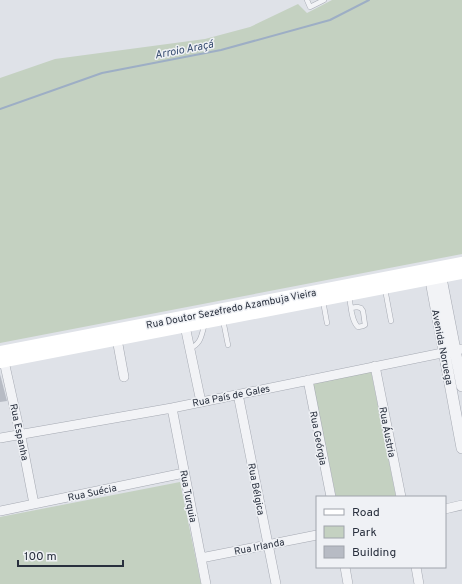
<svg xmlns="http://www.w3.org/2000/svg" width="462" height="584" font-family="Overpass,sans-serif">
  <style>
    .green { fill: #c4d1c1 }
    .lines { fill: none; stroke-linecap: round; stroke-linejoin: round }
    .stream { stroke: #9daec5; stroke-width: 2 }
    .building { fill: #b7bbc4 }
    .service-casing { stroke: #a5a9b2; stroke-width: 5.5 }
    .minor-casing { stroke: #a5a9b2; stroke-width: 10 }
    .tertiary-casing { stroke: #a5a9b2; stroke-width: 12 }
    .service { stroke: #f2f3f6; stroke-width: 4.5 }
    .minor { stroke: #f2f3f6; stroke-width: 9 }
    .tertiary { stroke: #f2f3f6; stroke-width: 11 }
    .secondary { stroke: #fff; stroke-width: 12 }
    .labels { text-anchor: middle; stroke-width: 3; stroke-linejoin: round; paint-order: stroke }
    .street-label { font-size: 10px; fill: #29303e; stroke: #eff1f5 }
    .water-label { font-size: 11px; font-style: italic; fill: #364c6f; stroke: #eff1f5 }
  </style>
  <rect width="100%" height="100%" fill="#dfe2e8"/>
  <path class="green" d="M 332,0 L 462,0 L 462,254 L 0,343 L 0,78 L 55,59 L 205,39 L 250,27 L 298,4 L 307,13 Z
    M 371,371 L 396,497 L 336,497 L 313,383 Z
    M 180,482 L 201,584 L 0,584 L 0,517 Z"/>
  <g class="lines">
    <path class="stream" d="M 0,109 L 102,73 L 221,50 L 330,20 L 369,0"/>
  </g>
  <path class="building" d="M 0,374 L 7,401 L 0,402 Z"/>
  <g class="lines">
    <defs>
      <path id="service" d="M 307,0 L 310,7 L 324,0
        M 385,289 L 391,321
        M 349,296 C 351,305 351,321 358,327 L 363,326 L 365,325 L 363,311 L 361,308 L 357,307 L 351,308
        M 323,301 L 327,323
        M 223,320 L 228,345
        M 189,349 C 202,343 201,336 205,323"/>
      <path id="minor" d="M 185,326 L 201,402
        M 117,339 L 124,377
        M 4,361 L 22,442 L 34,504
        M 375,366 L 401,497
        M 308,380 L 331,497
        M 238,394 L 276,584
        M 172,408 L 206,584
        M 0,438 L 172,408 L 462,349
        M 445,509 L 462,505
        M 0,511 L 184,473
        M 201,558 L 317,535
        M 345,567 L 348,584
        M 416,567 L 419,584"/>
      <path id="tertiary" d="M 439,268 L 462,386
        M 429,270 L 462,448"/>
    </defs>
    <use href="#service" class="service-casing"/>
    <use href="#minor" class="minor-casing"/>
    <use href="#tertiary" class="tertiary-casing"/>
    <use href="#service" class="service"/>
    <use href="#minor" class="minor"/>
    <use href="#tertiary" class="tertiary"/>
    <path class="secondary" d="M 0,352 L 462,263
      M 0,362 L 462,273"/>
  </g>
  <g class="labels">
    <g class="street-label">
      <text transform="translate(231 308) rotate(-11)" y="4">Rua Doutor Sezefredo Azambuja Vieira</text>
      <text transform="translate(443 347) rotate(79)" y="4">Avenida Noruega</text>
      <text transform="translate(231 395) rotate(-11)" y="4">Rua País de Gales</text>
      <text transform="translate(20 432) rotate(78)" y="4">Rua Espanha</text>
      <text transform="translate(388 432) rotate(79)" y="4">Rua Áustria</text>
      <text transform="translate(319 438) rotate(79)" y="4">Rua Geórgia</text>
      <text transform="translate(257 489) rotate(79)" y="4">Rua Bélgica</text>
      <text transform="translate(92 492) rotate(-12)" y="4">Rua Suécia</text>
      <text transform="translate(189 496) rotate(79)" y="4">Rua Turquia</text>
      <text transform="translate(259 546) rotate(-11)" y="4">Rua Irlanda</text>
    </g>
    <g class="water-label">
      <text transform="translate(184 49) rotate(-11)" y="4">Arroio Araçá</text>
    </g>
  </g>
  <rect x="316" y="496" width="130" height="72" fill="#eff1f5" stroke="#a0a4ac"/>
  <rect x="324" y="509" width="20" height="6" fill="#ffffff" stroke="#a0a4ac"/>
  <text x="352" y="516" font-size="12" fill="#29303e">Road</text>
  <rect x="324" y="526" width="20" height="12" fill="#c4d1c1" stroke="#a0a4ac"/>
  <text x="352" y="536" font-size="12" fill="#29303e">Park</text>
  <rect x="324" y="546" width="20" height="12" fill="#b7bbc4" stroke="#a0a4ac"/>
  <text x="352" y="556" font-size="12" fill="#29303e">Building</text>
  <path d="M18 560v6h105v-6" fill="none" stroke="#29303e" stroke-width="2"/>
  <text x="24" y="560" font-size="12" fill="#29303e" stroke="#eff1f5" stroke-width="3" paint-order="stroke">100 m</text>
</svg>
